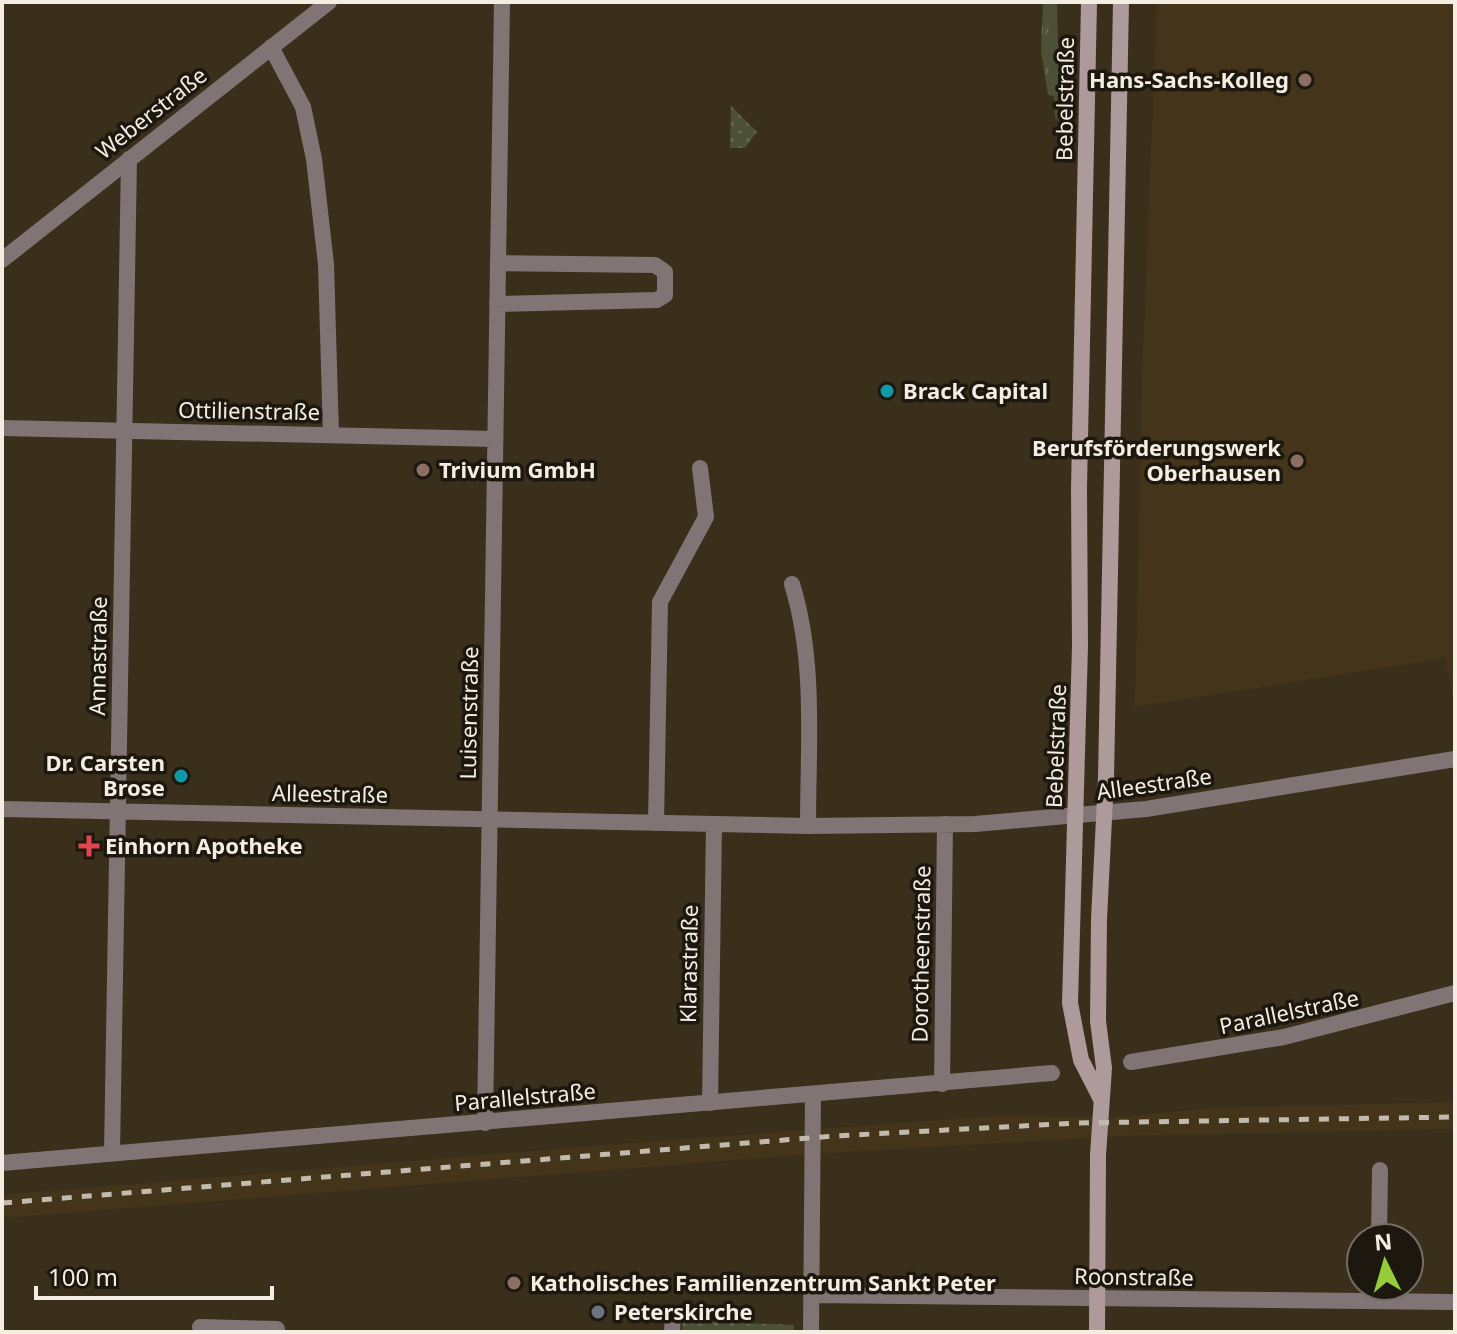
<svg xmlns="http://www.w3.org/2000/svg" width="1457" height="1334" font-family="'Noto Sans',sans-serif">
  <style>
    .built { fill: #44351a }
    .grass { fill: url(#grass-tufts) }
    .park { fill: url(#park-dots) }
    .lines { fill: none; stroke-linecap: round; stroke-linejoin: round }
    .street { stroke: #817475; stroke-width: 16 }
    .secondary { stroke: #ae999b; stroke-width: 16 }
    .rail { stroke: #c2baac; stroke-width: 5; stroke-dasharray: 10 10; stroke-linecap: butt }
    .education-dot { fill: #8d6e63; stroke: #1d180f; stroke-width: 3 }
    .culture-dot { fill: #0f9aa8; stroke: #1d180f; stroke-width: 3 }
    .health-dot { fill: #e0444e; stroke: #1d180f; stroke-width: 3 }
    .worship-dot { fill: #6b7280; stroke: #1d180f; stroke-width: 3 }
    .labels { text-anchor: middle; stroke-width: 7; stroke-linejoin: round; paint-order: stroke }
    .poi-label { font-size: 22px; font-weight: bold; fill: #f4ede1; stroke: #1d180f; text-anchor: start }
    .street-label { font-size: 22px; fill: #f4ede1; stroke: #1d180f }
  </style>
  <defs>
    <pattern id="grass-tufts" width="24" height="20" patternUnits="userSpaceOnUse" patternTransform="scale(2)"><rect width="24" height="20" fill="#4c5037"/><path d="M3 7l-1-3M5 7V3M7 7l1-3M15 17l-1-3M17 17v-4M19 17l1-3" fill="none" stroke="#666a54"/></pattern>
    <pattern id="park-dots" width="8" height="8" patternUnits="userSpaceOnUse" patternTransform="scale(2)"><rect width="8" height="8" fill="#4c5037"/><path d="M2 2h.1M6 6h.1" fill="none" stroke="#666a54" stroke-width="1.8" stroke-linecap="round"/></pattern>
  </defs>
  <rect width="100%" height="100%" fill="#3a2f1b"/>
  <path class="built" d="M 1157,2 L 1455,2 L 1455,714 L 1446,658 L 1135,707 L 1142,379 Z
    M 1455,1102 L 1455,1129 L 1122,1136 L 812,1154 L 2,1218 L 2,1195 L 604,1145 L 995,1116 L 1121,1117 L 1212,1108 Z"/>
  <path class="grass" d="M 1043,2 L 1057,2 L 1060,122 L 1055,117 L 1054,96 L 1048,95 L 1041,51 Z"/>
  <path class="park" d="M 731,106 L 757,132 L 745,148 L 730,148 Z
    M 683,1321 L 794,1325 L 794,1332 L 682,1332 Z"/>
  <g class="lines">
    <path class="street" d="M 271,47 L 303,107 L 314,159 L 326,264 L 331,435
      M 2,260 L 329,2
      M 497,304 L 657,300 L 665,295 L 665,272 L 655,265 L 498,263
      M 2,428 L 495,439
      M 792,584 C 816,661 808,747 808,826
      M 2,809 L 808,826 L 975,824 L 1146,809 L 1455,759
      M 656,823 L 660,602 L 706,517 L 700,468
      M 1131,1062 L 1284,1037 L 1455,993
      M 942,1084 L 945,824
      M 710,1103 L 714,824
      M 485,1123 L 502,2
      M 112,1153 L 129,159
      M 2,1163 L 1052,1073
      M 1379,1238 L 1380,1170
      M 812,1295 L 1455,1302
      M 200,1327 L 277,1329
      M 672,1332 L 673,1313 L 705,1314
      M 811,1332 L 813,1095"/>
    <path class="secondary" d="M 1089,2 L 1079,488 L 1080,646 L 1070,1003 L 1081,1060 L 1101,1099
      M 1097,1332 L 1098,1155 L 1104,1068 L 1098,1021 L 1099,919 L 1106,778 L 1121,2"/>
    <path class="rail" d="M 2,1203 L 834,1136 L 1078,1123 L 1455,1117"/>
  </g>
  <g class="education-dot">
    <circle cx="1305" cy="80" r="8"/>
    <circle cx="1297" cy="461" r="8"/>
    <circle cx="423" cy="470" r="8"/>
    <circle cx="514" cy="1283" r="8"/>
  </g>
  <g class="culture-dot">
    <circle cx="887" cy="391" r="8"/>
    <circle cx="181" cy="776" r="8"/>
  </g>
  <path class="health-dot" d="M85 834h8v8h8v8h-8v8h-8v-8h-8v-8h8z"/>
  <circle class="worship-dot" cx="598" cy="1312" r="8"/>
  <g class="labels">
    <g class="poi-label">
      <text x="1289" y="88" text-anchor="end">Hans-Sachs-Kolleg</text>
      <text x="903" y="399">Brack Capital</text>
      <text x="1281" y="456" text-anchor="end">Berufsförderungswerk<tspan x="1281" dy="25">Oberhausen</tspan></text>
      <text x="439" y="478">Trivium GmbH</text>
      <text x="165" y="771" text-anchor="end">Dr. Carsten<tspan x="165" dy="25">Brose</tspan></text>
      <text x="105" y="854">Einhorn Apotheke</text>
      <text x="530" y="1291">Katholisches Familienzentrum Sankt Peter</text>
      <text x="614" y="1320">Peterskirche</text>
    </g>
    <g class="street-label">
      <text transform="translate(1065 99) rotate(-89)" y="8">Bebelstraße</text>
      <text transform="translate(151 113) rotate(-38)" y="8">Weberstraße</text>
      <text transform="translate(249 411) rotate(1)" y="8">Ottilienstraße</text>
      <text transform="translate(98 656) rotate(-89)" y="8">Annastraße</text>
      <text transform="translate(469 713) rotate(-89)" y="8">Luisenstraße</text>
      <text transform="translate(1056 746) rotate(-88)" y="8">Bebelstraße</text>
      <text transform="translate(1154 784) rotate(-8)" y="8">Alleestraße</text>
      <text transform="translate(330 794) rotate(1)" y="8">Alleestraße</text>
      <text transform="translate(921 954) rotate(-89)" y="8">Dorotheenstraße</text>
      <text transform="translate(689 964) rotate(-89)" y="8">Klarastraße</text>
      <text transform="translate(1289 1012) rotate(-12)" y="8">Parallelstraße</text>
      <text transform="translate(525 1097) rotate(-5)" y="8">Parallelstraße</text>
      <text transform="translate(1134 1277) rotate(1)" y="8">Roonstraße</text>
    </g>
  </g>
  <rect width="1457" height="1334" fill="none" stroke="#f4ede1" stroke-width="8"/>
  <g transform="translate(1385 1262) rotate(355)"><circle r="38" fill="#1d180f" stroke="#736d63" stroke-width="2"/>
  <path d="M0-6L14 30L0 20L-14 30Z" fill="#96cc3a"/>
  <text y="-12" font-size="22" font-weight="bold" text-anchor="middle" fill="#f4ede1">N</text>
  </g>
  <path d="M36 1286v12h236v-12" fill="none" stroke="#f4ede1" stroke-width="4"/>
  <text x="48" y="1286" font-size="24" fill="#f4ede1" stroke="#1d180f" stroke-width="6" paint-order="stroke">100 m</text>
</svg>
